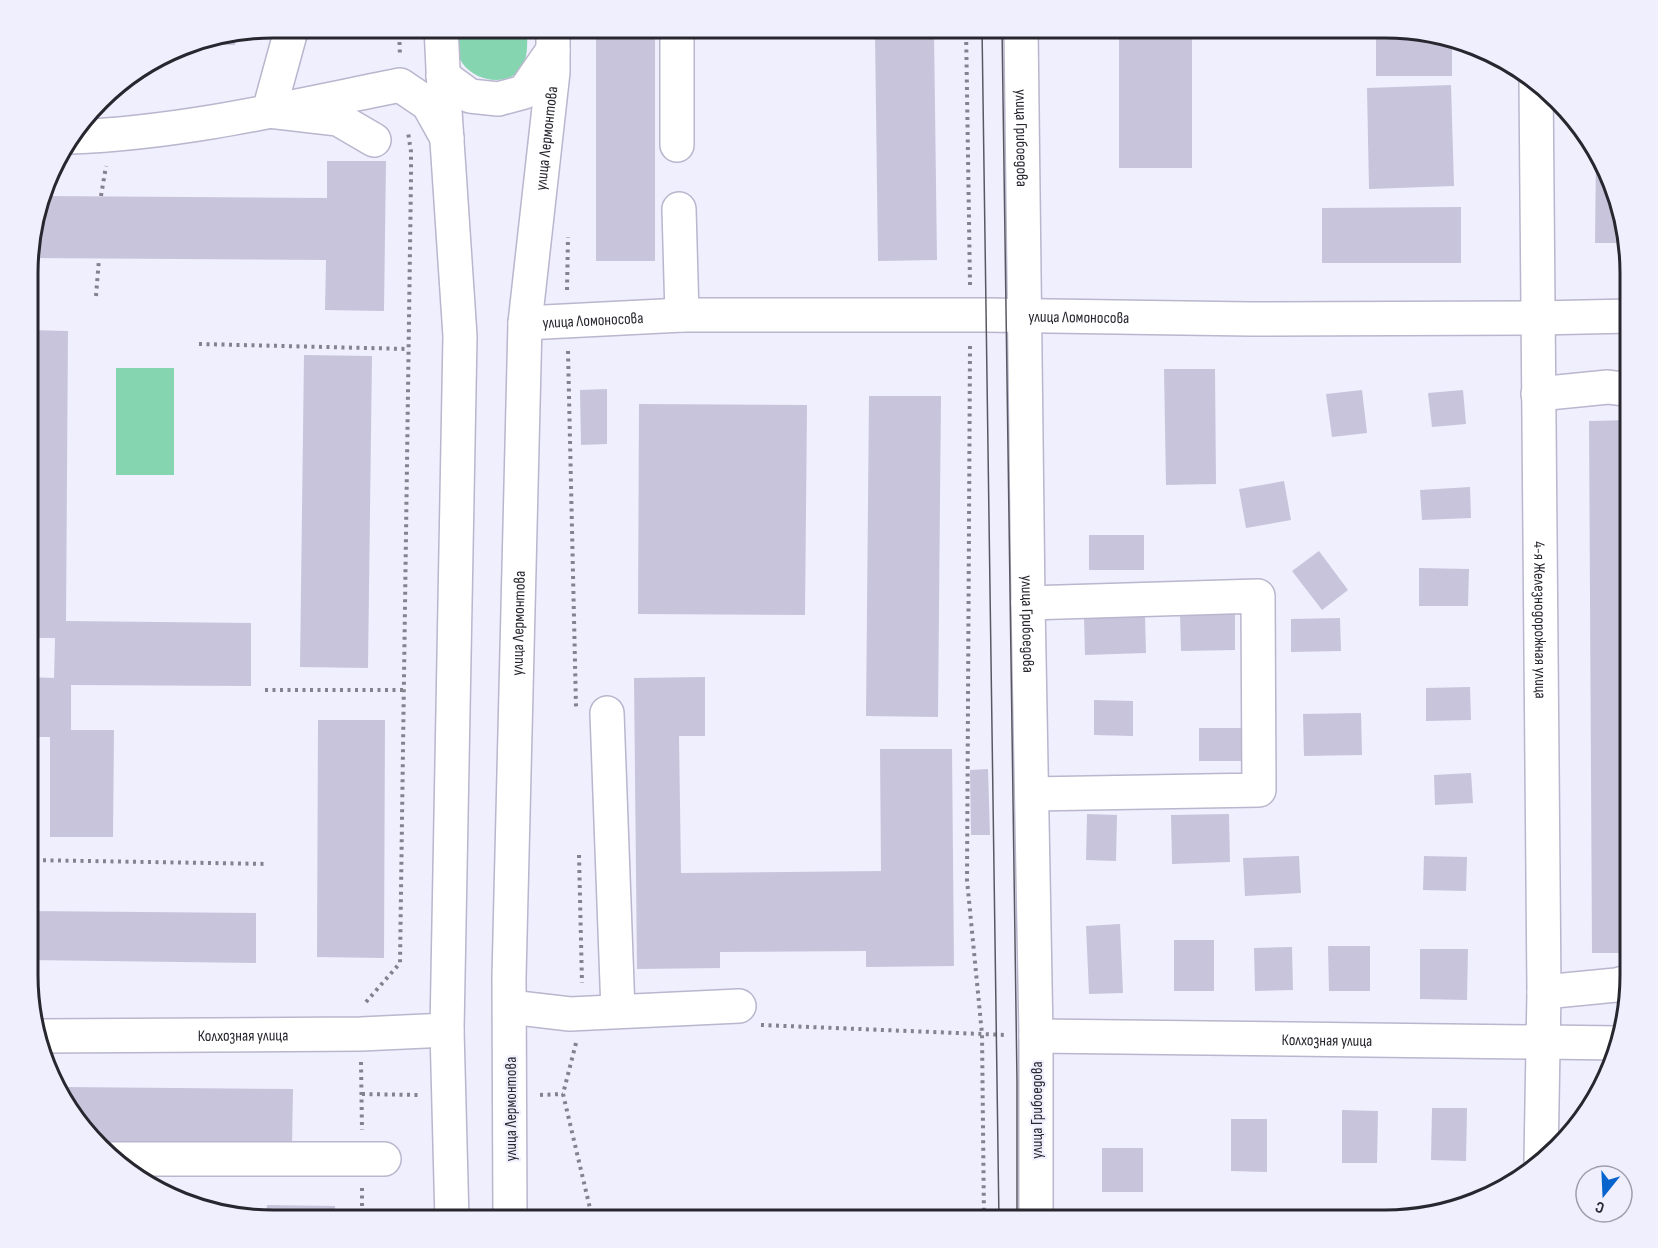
<svg xmlns="http://www.w3.org/2000/svg" width="1658" height="1248" font-family="'Sofia Sans Condensed',sans-serif">
  <style>
    .green { fill: #85d5b1 }
    .building { fill: #c8c4db }
    .lines { fill: none; stroke-linecap: round; stroke-linejoin: round }
    .minor-casing { stroke: #b9b6cd; stroke-width: 36 }
    .major-casing { stroke: #b9b6cd; stroke-width: 36 }
    .path { stroke: #84838d; stroke-width: 4; stroke-dasharray: 3 4.5; stroke-linecap: butt }
    .minor { stroke: #fff; stroke-width: 33 }
    .major { stroke: #fff; stroke-width: 33 }
    .tram { stroke: #595862; stroke-width: 1.5 }
    .labels { text-anchor: middle; stroke-width: 4.5; stroke-linejoin: round; paint-order: stroke }
    .street-label { font-size: 16px; fill: #28272f; stroke: #f0effd }
    .rim { fill: none; stroke: #28272f; stroke-width: 3 }
  </style>
  <rect width="100%" height="100%" fill="#f0effd"/>
  <path class="green" d="M 456,27 L 527,27 C 527,40 529,57 521,69 C 507,87 475,81 463,64 C 455,53 456,39 456,27 Z
    M 116,368 L 174,368 L 174,475 L 116,475 Z"/>
  <path class="building" d="M 1119,27 L 1192,27 L 1192,168 L 1119,168 Z
    M 1376,27 L 1402,28 L 1452,39 L 1452,76 L 1376,76 Z
    M 596,32 L 655,32 L 655,261 L 596,261 Z
    M 934,32 L 937,260 L 878,261 L 875,33 Z
    M 235,33 L 235,45 L 184,45 L 193,40 Z
    M 1451,85 L 1454,186 L 1369,189 L 1367,88 Z
    M 1596,151 L 1606,164 L 1624,243 L 1595,243 Z
    M 327,161 L 386,161 L 384,311 L 325,310 L 326,260 L 29,258 L 29,240 L 44,196 L 327,198 Z
    M 1461,207 L 1461,263 L 1322,263 L 1322,208 Z
    M 29,330 L 68,331 L 66,621 L 251,623 L 251,686 L 71,685 L 71,730 L 114,730 L 113,837 L 50,837 L 50,737 L 28,737 L 28,677 L 54,678 L 55,638 L 28,638 Z
    M 304,355 L 372,356 L 368,668 L 300,667 Z
    M 1164,369 L 1215,369 L 1216,484 L 1166,485 Z
    M 607,389 L 607,444 L 581,445 L 580,390 Z
    M 1362,390 L 1367,433 L 1332,437 L 1326,394 Z
    M 1463,390 L 1466,424 L 1432,427 L 1428,393 Z
    M 869,396 L 941,396 L 938,717 L 866,716 Z
    M 639,404 L 807,405 L 805,615 L 638,614 Z
    M 1631,420 L 1630,953 L 1592,953 L 1589,421 Z
    M 1284,481 L 1291,520 L 1246,528 L 1239,489 Z
    M 1470,487 L 1471,518 L 1422,520 L 1420,490 Z
    M 1089,535 L 1144,535 L 1144,570 L 1089,570 Z
    M 1319,551 L 1348,590 L 1322,610 L 1292,571 Z
    M 1419,568 L 1469,569 L 1468,606 L 1419,606 Z
    M 1235,612 L 1235,650 L 1181,651 L 1180,613 Z
    M 1145,616 L 1146,653 L 1085,655 L 1084,618 Z
    M 1340,618 L 1341,651 L 1291,652 L 1291,619 Z
    M 705,677 L 705,736 L 679,736 L 681,873 L 881,871 L 880,749 L 952,749 L 954,966 L 866,967 L 866,951 L 720,952 L 720,968 L 637,969 L 634,678 Z
    M 1470,687 L 1471,720 L 1426,721 L 1426,688 Z
    M 1094,700 L 1133,701 L 1133,736 L 1094,735 Z
    M 1361,713 L 1362,755 L 1304,756 L 1303,714 Z
    M 318,720 L 385,720 L 384,958 L 317,957 Z
    M 1199,728 L 1242,728 L 1242,761 L 1199,761 Z
    M 988,769 L 990,835 L 971,835 L 970,770 Z
    M 1471,773 L 1473,803 L 1435,805 L 1434,775 Z
    M 1087,814 L 1117,815 L 1116,861 L 1086,860 Z
    M 1229,814 L 1230,862 L 1172,864 L 1171,815 Z
    M 1299,856 L 1301,893 L 1245,896 L 1243,858 Z
    M 1424,856 L 1467,857 L 1466,891 L 1423,890 Z
    M 28,911 L 256,913 L 256,963 L 28,960 Z
    M 1120,924 L 1123,993 L 1089,994 L 1086,926 Z
    M 1174,940 L 1214,940 L 1214,991 L 1174,991 Z
    M 1328,946 L 1370,946 L 1370,991 L 1329,991 Z
    M 1292,947 L 1293,990 L 1255,991 L 1254,948 Z
    M 1420,949 L 1468,949 L 1467,1000 L 1420,999 Z
    M 65,1087 L 293,1089 L 292,1147 L 98,1144 L 65,1100 Z
    M 1432,1108 L 1467,1108 L 1466,1161 L 1431,1160 Z
    M 1342,1110 L 1378,1111 L 1377,1163 L 1342,1163 Z
    M 1231,1119 L 1267,1119 L 1267,1172 L 1231,1171 Z
    M 1102,1148 L 1143,1148 L 1143,1192 L 1102,1192 Z
    M 267,1205 L 335,1206 L 335,1221 L 266,1220 Z"/>
  <g class="lines">
    <defs>
      <g id="minor">
        <path d="M 292,27 L 269,111 L 338,119 L 374,140"/>
        <path d="M 677,27 L 677,145"/>
        <path id="s1" d="M 1021,27 L 1028,603 L 1036,1036 L 1036,1221"/>
        <path id="s2" d="M 1536,80 L 1544,992 L 1541,1160"/>
        <path d="M 71,137 C 182,133 291,107 400,85 L 428,104 L 447,138"/>
        <path d="M 679,209 L 682,315"/>
        <path id="s3" d="M 525,323 L 682,315 L 986,315 L 1250,319 L 1538,318 L 1631,316"/>
        <path d="M 1538,394 L 1608,387 L 1631,390"/>
        <path d="M 1028,603 L 1258,596 L 1259,790 L 1032,794"/>
        <path d="M 607,713 L 618,1011"/>
        <path d="M 1544,992 L 1616,985 L 1630,981"/>
        <path d="M 510,1007 L 570,1014 L 739,1006"/>
        <path id="s4" d="M 39,1036 L 361,1034 L 447,1030"/>
        <path id="s5" d="M 1036,1036 L 1618,1043"/>
        <path d="M 110,1159 L 384,1159"/>
      </g>
      <g id="major">
        <path d="M 441,27 L 445,111 L 460,336 L 447,1030 L 452,1221"/>
        <path d="M 443,76 L 470,96 L 498,99 L 524,92 L 553,50"/>
        <path id="s6" d="M 510,1221 L 509,977 L 525,323 L 553,72 L 553,27"/>
      </g>
    </defs>
    <use href="#minor" class="minor-casing"/>
    <use href="#major" class="major-casing"/>
    <path class="path" d="M 399,27 L 400,57
      M 966,27 L 970,285
      M 101,196 L 106,166
      M 567,290 L 568,237
      M 96,296 L 99,259
      M 199,344 L 409,349
      M 970,346 L 967,880 L 982,1034 L 984,1221
      M 568,351 L 576,707
      M 265,690 L 404,690
      M 579,855 L 582,983
      M 28,860 L 268,864
      M 366,1002 L 400,963 L 411,177 L 411,152 L 408,132
      M 761,1025 L 1006,1035
      M 576,1043 L 563,1094 L 593,1221
      M 361,1062 L 362,1130
      M 362,1094 L 419,1095
      M 540,1095 L 563,1094
      M 362,1188 L 362,1221"/>
    <use href="#minor" class="minor"/>
    <use href="#major" class="major"/>
    <path class="tram" d="M 982,27 L 999,1221
      M 1002,27 L 1017,1081 L 1017,1221"/>
  </g>
  <g class="labels">
    <g class="street-label">
      <text dy="6" stroke="none"><textPath href="#s6" startOffset="1084">улица Лермонтова</textPath></text>
      <text dy="6" stroke="none"><textPath href="#s1" startOffset="111">улица Грибоедова</textPath></text>
      <text dy="6" stroke="none"><textPath href="#s3" startOffset="554">улица Ломоносова</textPath></text>
      <text dy="6" stroke="none"><textPath href="#s3" startOffset="68">улица Ломоносова</textPath></text>
      <text dy="6" stroke="none"><textPath href="#s2" startOffset="540">4-я Железнодорожная улица</textPath></text>
      <text dy="6" stroke="none"><textPath href="#s6" startOffset="598">улица Лермонтова</textPath></text>
      <text dy="6" stroke="none"><textPath href="#s1" startOffset="597">улица Грибоедова</textPath></text>
      <text dy="6" stroke="none"><textPath href="#s4" startOffset="204">Колхозная улица</textPath></text>
      <text dy="6" stroke="none"><textPath href="#s5" startOffset="291">Колхозная улица</textPath></text>
      <text transform="translate(510 1109) rotate(-90)" y="6">улица Лермонтова</text>
      <text transform="translate(1036 1110) rotate(-90)" y="6">улица Грибоедова</text>
    </g>
  </g>
  <path d="M0 0H1658V1248H0ZM273 38H1385A235 235 0 0 1 1620 273V975A235 235 0 0 1 1385 1210H273A235 235 0 0 1 38 975V273A235 235 0 0 1 273 38Z" fill="#f0effd" fill-rule="evenodd"/>
  <path class="rim" d="M273 38H1385A235 235 0 0 1 1620 273V975A235 235 0 0 1 1385 1210H273A235 235 0 0 1 38 975V273A235 235 0 0 1 273 38Z"/>
  <g transform="translate(1604 1194) rotate(198)"><circle r="28" fill="#f0effd" stroke="#a09fab" stroke-width="1.5"/>
  <path d="M0-4.5L10 22L0 15L-10 22Z" fill="#0764cd"/>
  <text y="-9" font-size="16" font-weight="bold" text-anchor="middle" fill="#28272f">С</text>
  </g>
</svg>
